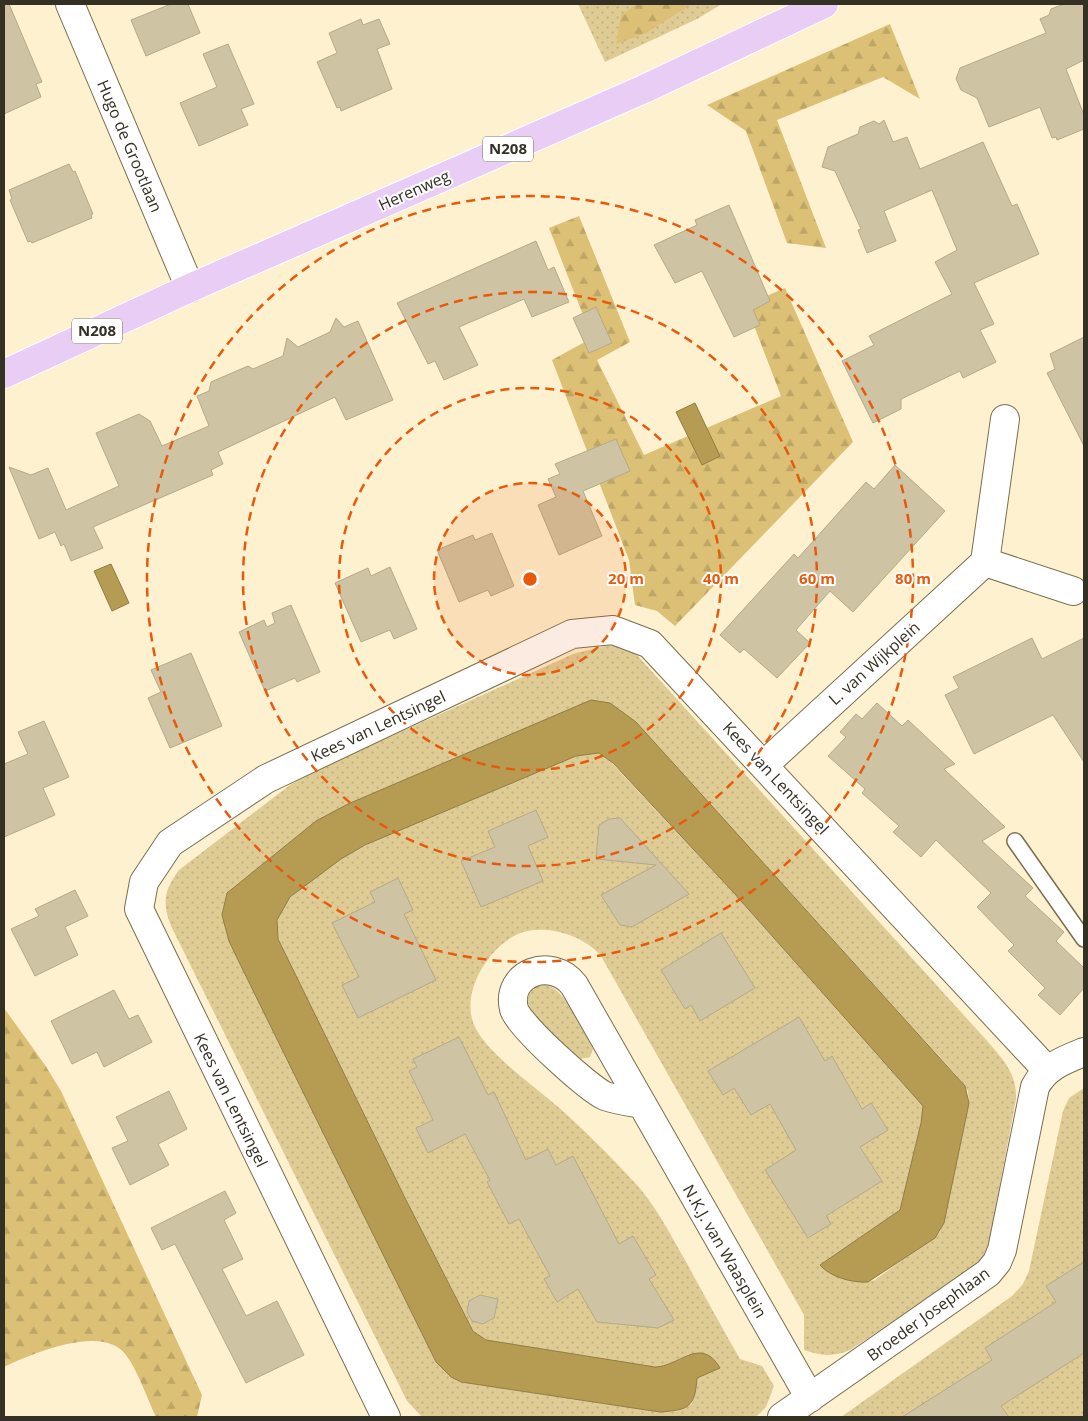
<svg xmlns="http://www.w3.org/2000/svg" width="1088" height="1421" font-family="'Open Sans',sans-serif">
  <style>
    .green { fill: url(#green-dots); fill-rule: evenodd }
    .forest { fill: url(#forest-firs) }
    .water { fill: #b69c52; stroke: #8f7c44 }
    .building { fill: #cec3a3; stroke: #b4a989 }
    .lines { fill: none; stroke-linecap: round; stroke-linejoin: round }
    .lane-casing { stroke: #786e50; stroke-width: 18 }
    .street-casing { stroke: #786e50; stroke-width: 30 }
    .primary-casing { stroke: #fff; stroke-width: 30 }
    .lane { stroke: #fff; stroke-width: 15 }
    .street { stroke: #fff; stroke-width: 28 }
    .primary { stroke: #eacdf5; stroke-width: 28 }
    .ring { fill: none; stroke: #e8590c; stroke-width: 2.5; stroke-dasharray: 9 6 }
    .labels { text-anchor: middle; stroke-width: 4; stroke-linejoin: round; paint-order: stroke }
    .shield { fill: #fff; stroke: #716e65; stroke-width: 1 }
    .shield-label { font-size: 15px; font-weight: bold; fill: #343023 }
    .street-label { font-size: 16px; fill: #343023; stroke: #fff }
    .centre { fill: #e8590c; stroke: #fff; stroke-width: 2.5 }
    .ring-label { font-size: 15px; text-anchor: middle; font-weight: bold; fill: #e8590c; stroke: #fff; stroke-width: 4; stroke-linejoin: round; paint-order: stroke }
  </style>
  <defs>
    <pattern id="green-dots" width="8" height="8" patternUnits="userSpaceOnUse" patternTransform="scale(1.25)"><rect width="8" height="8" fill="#dfcb94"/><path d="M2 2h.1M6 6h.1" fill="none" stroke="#c0af7f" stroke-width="1.8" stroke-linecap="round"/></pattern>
    <pattern id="forest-firs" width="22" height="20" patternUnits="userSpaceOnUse" patternTransform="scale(1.25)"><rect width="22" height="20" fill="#dbc075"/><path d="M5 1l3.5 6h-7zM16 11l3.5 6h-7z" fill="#bda565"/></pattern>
  </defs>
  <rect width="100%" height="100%" fill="#fdf1d0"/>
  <path class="green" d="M 578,4 L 722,4 L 697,19 L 605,62 Z
    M 618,645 L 629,649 L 636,654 L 989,1043 C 1004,1061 1017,1074 1016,1099 L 988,1248 L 979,1262 L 969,1271 L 850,1350 C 833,1357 821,1356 804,1350 L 804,1315 L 601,956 C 583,935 545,923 518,934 C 487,948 458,996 476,1029 C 492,1058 541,1091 566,1114 C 590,1136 614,1160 636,1184 C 656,1206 670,1234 685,1260 C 703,1293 721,1326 740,1359 L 762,1366 L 774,1386 L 766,1407 L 756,1417 L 422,1417 L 407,1401 L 171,926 C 162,903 164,890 179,870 L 290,785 L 312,772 L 573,654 L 605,646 ZM 610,703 L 636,723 L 956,1075 L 968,1091 L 969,1103 L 940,1232 L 875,1280 L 868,1282 L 825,1270 L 821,1264 L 900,1210 L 921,1123 L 923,1106 L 734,893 L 606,757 L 598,753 L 583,753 C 541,769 500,788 460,805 C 403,829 333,852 290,898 C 279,910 274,923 278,939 L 405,1198 L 473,1330 L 486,1340 L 655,1367 L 662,1367 L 689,1354 L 697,1378 L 692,1404 L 676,1411 L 660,1412 L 461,1382 L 451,1377 L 436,1362 L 239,962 L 222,915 L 227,893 L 316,821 Z
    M 542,984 C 564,985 581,1027 591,1045 L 593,1049 L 590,1057 L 580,1059 L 533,1016 C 526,1003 524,987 542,984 Z
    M 1084,1088 L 1084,1417 L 841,1417 L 1012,1296 L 1023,1284 L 1029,1271 L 1063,1111 L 1069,1098 Z"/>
  <path class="forest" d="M 637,4 L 692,4 L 646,33 L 616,44 L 621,15 Z
    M 890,24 L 920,99 L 883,77 L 777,120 L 826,248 L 787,243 L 746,131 L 707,105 Z
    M 579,216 L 630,342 L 597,360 L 644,455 L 781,396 L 746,305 L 785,288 L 853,442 L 675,626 L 657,611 L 635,605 L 629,560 L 552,360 L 592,338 L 549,228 Z
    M 4,1008 L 45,1065 L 61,1091 L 202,1395 L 197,1417 L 156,1417 C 147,1398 138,1371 126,1355 C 103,1323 31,1354 4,1367 Z"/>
  <path class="water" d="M 695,403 L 720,456 L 702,465 L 676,412 Z
    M 111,564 L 129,603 L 112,611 L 94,571 Z
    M 591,700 L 610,703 L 636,722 L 965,1086 L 969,1103 L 944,1223 L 935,1238 L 868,1282 C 852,1283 830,1277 820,1265 L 900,1210 L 921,1123 L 923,1106 L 734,893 L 613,763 L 599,753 L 576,756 L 365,845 L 341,859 L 290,897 L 277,920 L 278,939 L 405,1198 L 473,1331 L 486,1340 L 655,1367 C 678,1367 701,1335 720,1368 L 697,1378 C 695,1407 689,1410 660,1412 L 461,1382 L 451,1377 L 436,1362 L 239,962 L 229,941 L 222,915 L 227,893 L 316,821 L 348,804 Z"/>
  <path class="building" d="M 4,4 L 9,4 L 42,82 L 36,84 L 41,97 L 4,114 Z
    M 171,4 L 188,4 L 200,33 L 146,56 L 131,20 Z
    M 1064,4 L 1084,4 L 1084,60 L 1066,69 L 1084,115 L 1084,129 L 1057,140 L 1056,137 L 1052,138 L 1040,107 L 989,127 L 977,98 L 961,90 L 956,79 L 960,68 L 1046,33 L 1040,19 L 1049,15 L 1051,9 Z
    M 361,19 L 363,25 L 379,19 L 390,44 L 377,49 L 392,89 L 341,111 L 340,107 L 337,108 L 317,62 L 337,53 L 329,33 Z
    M 228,44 L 254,104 L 241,109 L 248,125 L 199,146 L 180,103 L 217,87 L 203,54 Z
    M 884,120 L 893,142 L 907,137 L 920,169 L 983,142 L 1012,206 L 1017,204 L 1039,254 L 974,283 L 994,324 L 980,330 L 996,362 L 963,378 L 960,371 L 901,399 L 901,409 L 873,423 L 842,361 L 874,345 L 869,336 L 952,294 L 935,262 L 957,250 L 932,190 L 884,211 L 896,241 L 867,253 L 858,230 L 861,229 L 835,171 L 822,167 L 828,147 L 858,134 L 860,127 L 874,121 L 879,124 Z
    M 69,164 L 73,172 L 75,171 L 93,214 L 91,215 L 92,218 L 32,243 L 31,241 L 28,242 L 10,200 L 12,199 L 9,190 Z
    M 729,205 L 770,301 L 753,310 L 760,325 L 734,337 L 702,271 L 675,283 L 654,245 L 697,225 L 695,220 Z
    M 536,241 L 548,270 L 554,267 L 569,302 L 532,317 L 524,299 L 459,327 L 478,365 L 444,380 L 435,361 L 428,364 L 397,303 Z
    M 596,307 L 612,343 L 589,353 L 573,318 Z
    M 336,318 L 344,327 L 358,321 L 393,400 L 346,420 L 335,397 L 218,452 L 223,464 L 211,470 L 213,475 L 93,527 L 103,548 L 71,561 L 64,544 L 61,546 L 55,532 L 39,539 L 9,467 L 31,475 L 48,468 L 66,510 L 119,486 L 96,433 L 139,414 L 150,421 L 162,446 L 209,426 L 197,396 L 209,391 L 211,382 L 248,366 L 253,369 L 283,356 L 287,338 L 298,347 L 330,332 Z
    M 1084,337 L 1084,446 L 1047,373 L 1055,369 L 1050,354 Z
    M 616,439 L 630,471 L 583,491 L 602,536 L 559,555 L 538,505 L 556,497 L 548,479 L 560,474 L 555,464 Z
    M 895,465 L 945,511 L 853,612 L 830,591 L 796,630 L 810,643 L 777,678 L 744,649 L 740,653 L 720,635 L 794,554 L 798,558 L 866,482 L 874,489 Z
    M 492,533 L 514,586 L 491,596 L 488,590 L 459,602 L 437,550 L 473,535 L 475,540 Z
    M 390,567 L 417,629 L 394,639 L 390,630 L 361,642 L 335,583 L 368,568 L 371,576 Z
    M 291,605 L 320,672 L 297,682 L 295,678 L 265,691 L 239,632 L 264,620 L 267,627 L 275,623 L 272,613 Z
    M 1032,638 L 1042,659 L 1084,638 L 1084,762 L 1053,715 L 974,754 L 945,695 L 959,688 L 953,677 Z
    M 191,653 L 222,726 L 170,748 L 148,698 L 161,692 L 151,670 Z
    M 877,703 L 902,726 L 908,720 L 955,764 L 944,769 L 1005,827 L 982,841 L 1033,888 L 1025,896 L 1064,932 L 1056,941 L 1084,968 L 1084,988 L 1060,1015 L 1038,995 L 1045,988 L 1008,951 L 1014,945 L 977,907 L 991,893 L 936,840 L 921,857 L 893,832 L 899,826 L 862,793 L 865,789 L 828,756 L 846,737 L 840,732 L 856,714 L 862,719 Z
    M 44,721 L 69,777 L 43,788 L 55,815 L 4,837 L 4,764 L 28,754 L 18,732 Z
    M 536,810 L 548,837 L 528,846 L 543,881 L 481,907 L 461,861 L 495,847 L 488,831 Z
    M 620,818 L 689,894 L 632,927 L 620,925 L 601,895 L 656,865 L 596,859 L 599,825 L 609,819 Z
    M 398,878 L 413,910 L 404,914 L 436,980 L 358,1018 L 342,985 L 359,977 L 332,923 L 375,902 L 370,892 Z
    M 75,890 L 88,916 L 65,927 L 78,955 L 35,976 L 11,929 L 39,916 L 35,909 Z
    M 721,933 L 755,988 L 700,1021 L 691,1005 L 685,1009 L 661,970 Z
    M 114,990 L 129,1019 L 138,1015 L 152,1042 L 104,1067 L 97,1052 L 72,1064 L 51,1021 Z
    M 799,1017 L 825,1061 L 832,1056 L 862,1109 L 871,1103 L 888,1130 L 860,1147 L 882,1181 L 826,1216 L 831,1224 L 808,1238 L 765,1170 L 796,1150 L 770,1104 L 751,1115 L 734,1088 L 723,1095 L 708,1071 Z
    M 459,1037 L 488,1095 L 494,1092 L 526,1160 L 548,1149 L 556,1165 L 573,1156 L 619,1244 L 633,1236 L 656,1275 L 649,1279 L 674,1320 L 658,1328 L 597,1322 L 578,1289 L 557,1302 L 544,1279 L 550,1276 L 519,1219 L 509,1224 L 487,1182 L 490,1180 L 465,1134 L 428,1153 L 416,1128 L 433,1120 L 409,1071 L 417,1067 L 413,1059 Z
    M 169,1091 L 187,1129 L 158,1144 L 169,1165 L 130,1185 L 112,1148 L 128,1141 L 116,1117 Z
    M 225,1191 L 236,1213 L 224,1220 L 243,1259 L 222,1269 L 246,1316 L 277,1301 L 304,1355 L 246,1383 L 175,1244 L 162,1250 L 151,1228 Z
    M 1084,1262 L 1084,1353 L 1001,1406 L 1009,1417 L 902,1417 L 992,1360 L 985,1348 L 1056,1302 L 1046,1286 Z
    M 480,1295 L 498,1299 L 494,1318 L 483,1324 L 472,1321 L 467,1312 L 469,1301 Z"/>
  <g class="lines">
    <defs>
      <path id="lane" d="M 1015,841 L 1084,939"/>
      <path id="street" d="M 70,4 L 190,288
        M 985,562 L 1073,591
        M 764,765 L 985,562 L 1005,419
        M 642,1104 C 630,1102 616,1100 605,1096 C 588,1088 518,1025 514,1009 C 505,973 552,956 574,985 C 652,1122 730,1260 810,1398
        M 386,1417 L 139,909 L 144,882 L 170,843 L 266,779 L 572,634 L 613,630 L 650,644 L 1047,1070
        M 782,1417 L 988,1273 L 997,1262 L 1002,1250 L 1035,1087 C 1045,1067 1064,1060 1084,1052"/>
      <path id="primary" d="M 4,374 L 190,288 L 644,89 L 824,4"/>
    </defs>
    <use href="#lane" class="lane-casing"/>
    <use href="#street" class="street-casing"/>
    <use href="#primary" class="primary-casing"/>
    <use href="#lane" class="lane"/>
    <use href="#street" class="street"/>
    <use href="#primary" class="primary"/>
  </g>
  <circle cx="530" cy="579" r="96" fill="#e8590c" fill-opacity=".12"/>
  <g class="ring">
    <circle cx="530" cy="579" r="96"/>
    <circle cx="530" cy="579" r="191"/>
    <circle cx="530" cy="579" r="287"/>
    <circle cx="530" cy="579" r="383"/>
  </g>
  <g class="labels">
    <g class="shield">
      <rect x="483" y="136.5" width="50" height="25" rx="4"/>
      <rect x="72" y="318.5" width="50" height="25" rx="4"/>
    </g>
    <g class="shield-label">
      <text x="508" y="154">N208</text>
      <text x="97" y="336">N208</text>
    </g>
    <g class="street-label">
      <text transform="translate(130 146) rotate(67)" y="6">Hugo de Grootlaan</text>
      <text transform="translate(414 190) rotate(-24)" y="6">Herenweg</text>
      <text transform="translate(874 663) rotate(-42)" y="6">L. van Wijkplein</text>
      <text transform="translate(378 726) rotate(-25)" y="6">Kees van Lentsingel</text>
      <text transform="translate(776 778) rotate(47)" y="6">Kees van Lentsingel</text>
      <text transform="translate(231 1100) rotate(64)" y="6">Kees van Lentsingel</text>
      <text transform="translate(725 1251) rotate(60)" y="6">N.K.J. van Waasplein</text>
      <text transform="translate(928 1314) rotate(-36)" y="6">Broeder Josephlaan</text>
    </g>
  </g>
  <circle cx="530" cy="579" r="8" class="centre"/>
  <g class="ring-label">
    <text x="626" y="584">20 m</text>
    <text x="721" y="584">40 m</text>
    <text x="817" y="584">60 m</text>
    <text x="913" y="584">80 m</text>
  </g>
  <rect width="1088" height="1421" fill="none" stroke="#343023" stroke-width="10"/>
</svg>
